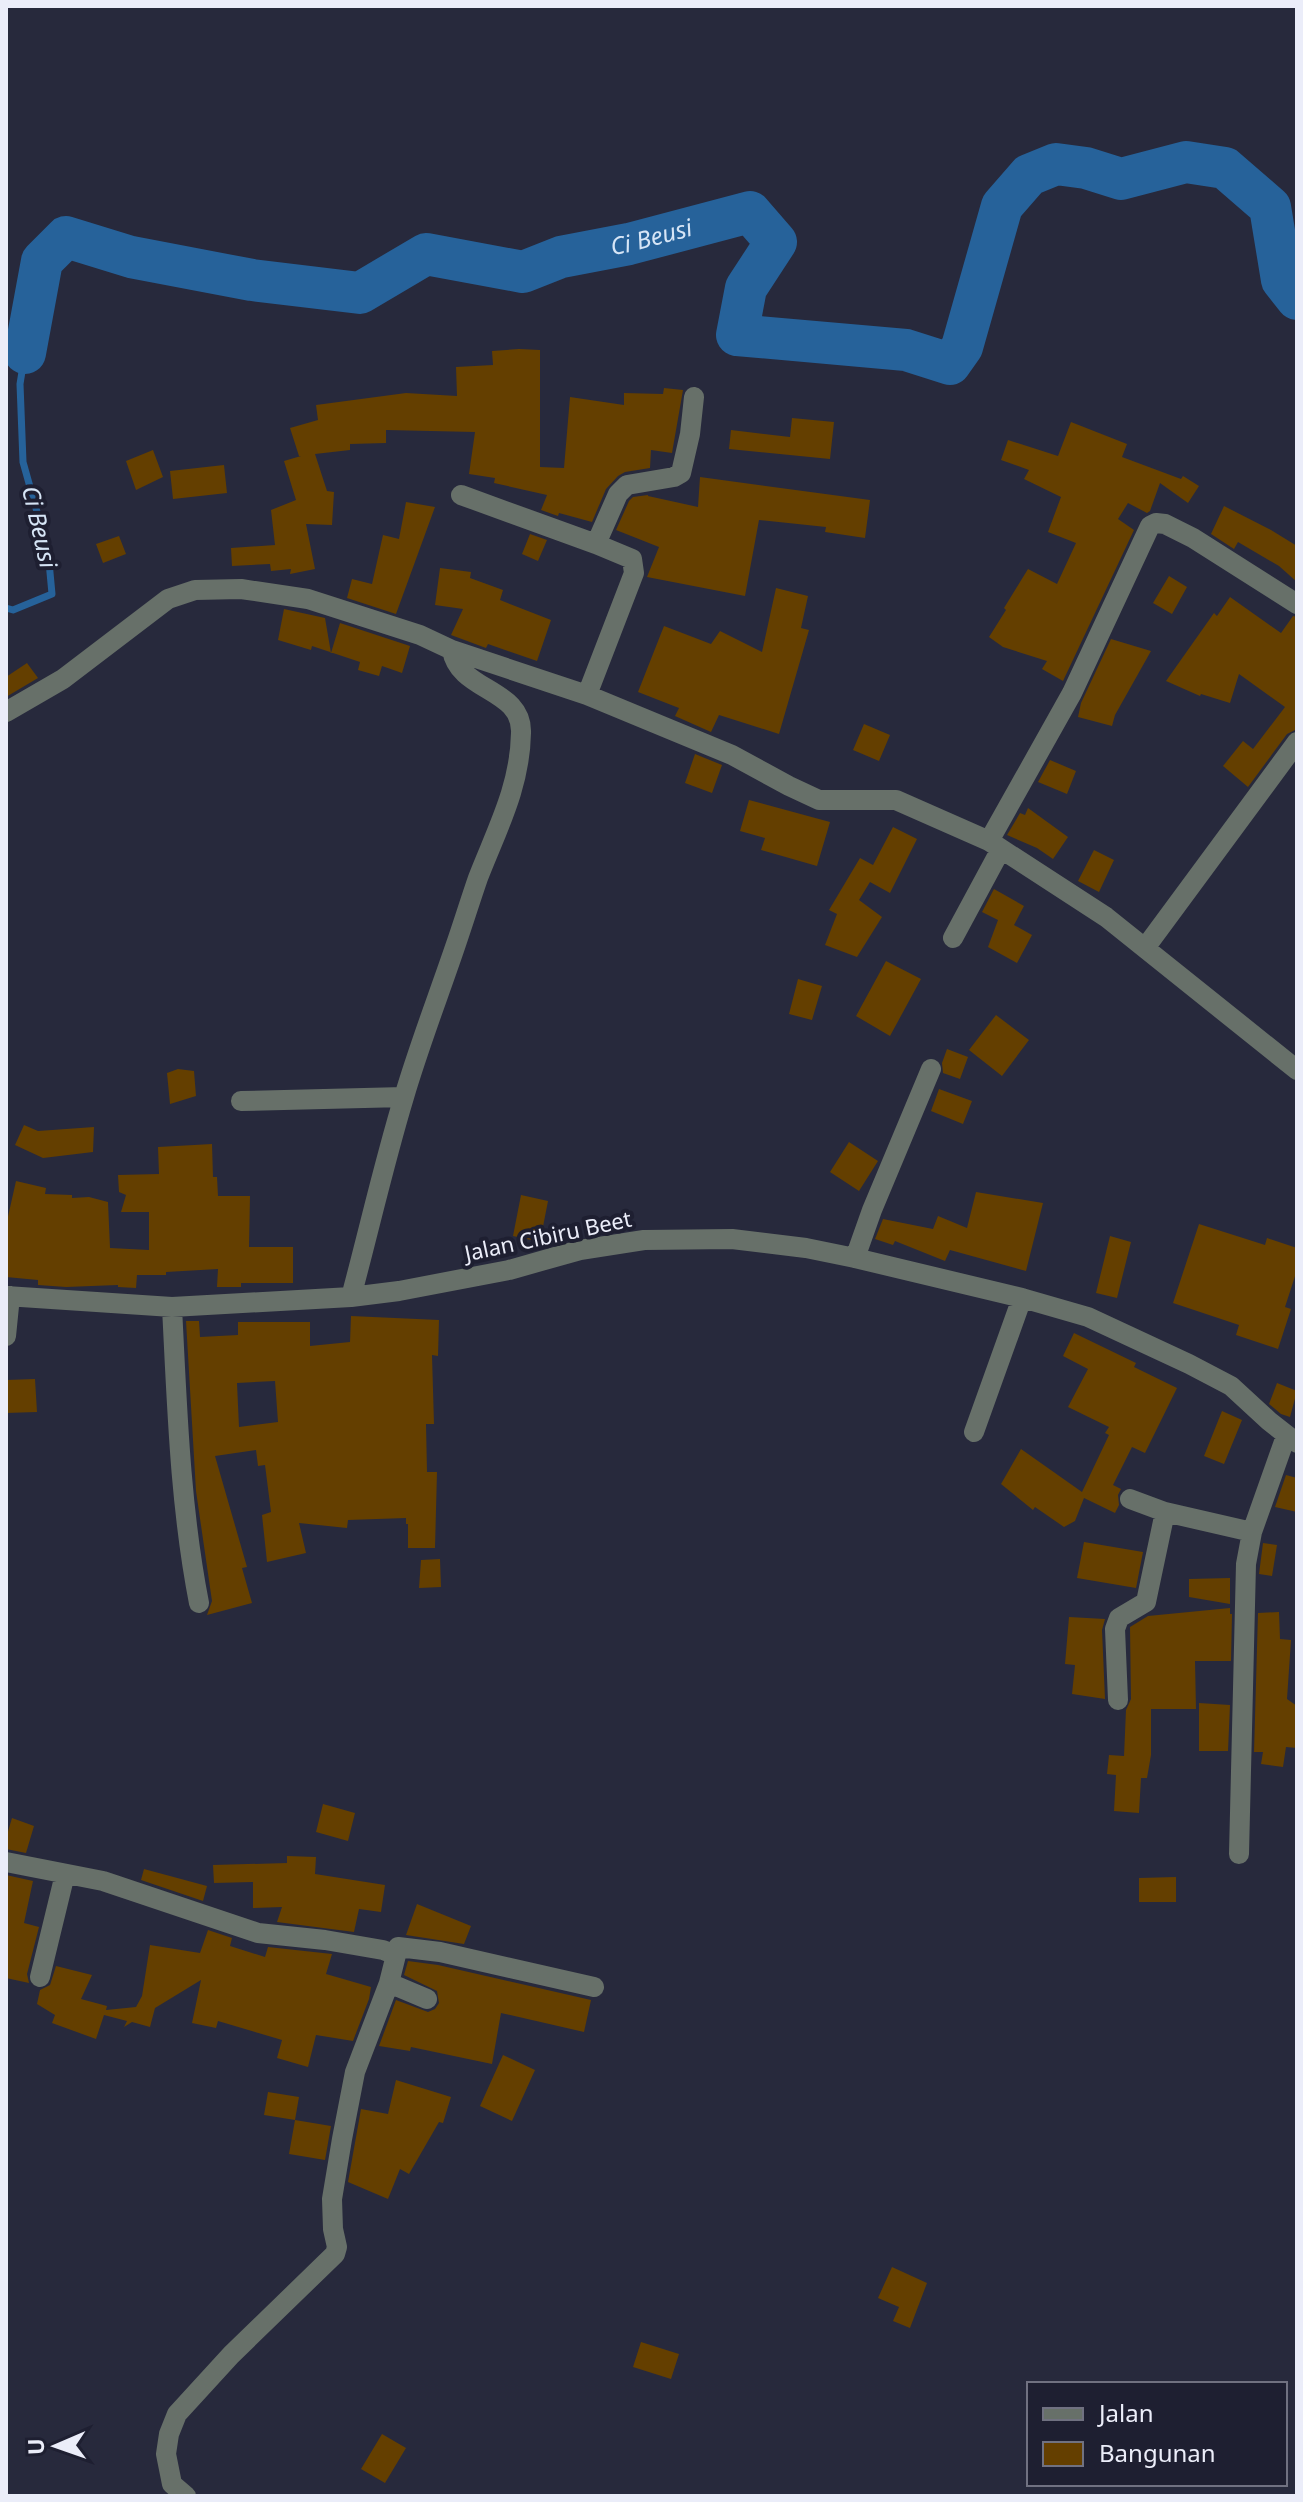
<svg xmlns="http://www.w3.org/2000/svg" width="1303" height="2502" font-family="'Noto Sans',sans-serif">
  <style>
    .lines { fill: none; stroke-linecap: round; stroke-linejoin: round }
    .stream { stroke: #26629a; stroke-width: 7 }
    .river { stroke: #26629a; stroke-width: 42 }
    .building { fill: #643f00; fill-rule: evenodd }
    .minor { stroke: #677069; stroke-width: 20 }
    .labels { text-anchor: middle; stroke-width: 8; stroke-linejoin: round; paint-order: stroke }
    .street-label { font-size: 22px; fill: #ebedf9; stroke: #1e1f31 }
    .water-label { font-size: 24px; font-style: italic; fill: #d6e5f6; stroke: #1e1f31 }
  </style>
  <rect width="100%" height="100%" fill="#27293c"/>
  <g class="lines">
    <path class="stream" d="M 6,608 L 13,610 L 52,594 L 48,551 L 23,462 L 20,384 L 25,353"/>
    <path class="river" id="s1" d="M 25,353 L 42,261 L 66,237 L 131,257 L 252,280 L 360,293 L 426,254 L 523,272 L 561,257 L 629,244 L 750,212 L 776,242 L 746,288 L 737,335 L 906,350 L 950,364 L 962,347 L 1002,206 L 1029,175 L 1056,164 L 1086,168 L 1121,179 L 1186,162 L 1225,168 L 1270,207 L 1282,280 L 1297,299"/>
  </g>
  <path class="building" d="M 519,349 L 540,350 L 540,467 L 564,468 L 570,397 L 624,405 L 624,393 L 663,394 L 664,388 L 683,390 L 672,453 L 651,450 L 650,468 L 625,472 L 618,476 L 606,489 L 592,522 L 559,513 L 558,516 L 541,510 L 547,495 L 494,483 L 495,478 L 469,474 L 475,432 L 386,430 L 386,443 L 350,444 L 350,450 L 315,454 L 327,491 L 334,492 L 332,525 L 306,524 L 315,569 L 290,574 L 291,569 L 271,571 L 270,564 L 232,566 L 231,548 L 275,545 L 271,510 L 296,500 L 284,461 L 301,456 L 299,456 L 290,428 L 318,420 L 316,405 L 406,393 L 457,396 L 456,367 L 493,365 L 492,351 Z
    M 792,418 L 834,422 L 830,459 L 729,449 L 731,430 L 790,437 Z
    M 1071,422 L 1127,444 L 1122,457 L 1181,479 L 1183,476 L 1199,486 L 1188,503 L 1160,483 L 1150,511 L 1147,513 L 1128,503 L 1118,519 L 1134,530 L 1063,681 L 1042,669 L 1047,661 L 1003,647 L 989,637 L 1006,610 L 1004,608 L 1028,569 L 1057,584 L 1076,543 L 1048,532 L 1061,497 L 1024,479 L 1029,470 L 1001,460 L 1008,440 L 1058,456 Z
    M 153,450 L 163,477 L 136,490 L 126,461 Z
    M 224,465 L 227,493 L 173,499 L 170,471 Z
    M 700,477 L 870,500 L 865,538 L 825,532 L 826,527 L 759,520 L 745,596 L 647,577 L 659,547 L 616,530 L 629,501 L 633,497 L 648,495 L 648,496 L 698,507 Z
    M 406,502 L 435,507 L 396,614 L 347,598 L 352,579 L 372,584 L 383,535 L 399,539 Z
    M 1224,506 L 1271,530 L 1297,546 L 1297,582 L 1279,566 L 1238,542 L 1234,549 L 1211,534 Z
    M 530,534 L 547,540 L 538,561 L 522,554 Z
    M 119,536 L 126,554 L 103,563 L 96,544 Z
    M 440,568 L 471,572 L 470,578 L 503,590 L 500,600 L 551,620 L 537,661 L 488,644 L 486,648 L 451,635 L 463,609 L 435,605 Z
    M 1169,576 L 1187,587 L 1172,614 L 1153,603 Z
    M 776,588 L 808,596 L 801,628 L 809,630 L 779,734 L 719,715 L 711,732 L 675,716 L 679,708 L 638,692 L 664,626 L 711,644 L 720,631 L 762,652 Z
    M 1230,597 L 1281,633 L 1293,616 L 1297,617 L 1297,729 L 1287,734 L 1248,787 L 1223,766 L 1243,741 L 1253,749 L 1285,707 L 1239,674 L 1230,703 L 1201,694 L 1200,696 L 1166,681 L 1214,613 L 1217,616 Z
    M 284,609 L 325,618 L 331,653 L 340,623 L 410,646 L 402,673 L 382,666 L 379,676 L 358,670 L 360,662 L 312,646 L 311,650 L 278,640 Z
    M 1111,639 L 1151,651 L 1115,715 L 1112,726 L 1078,717 L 1081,703 Z
    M 27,663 L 38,678 L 6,697 L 6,677 Z
    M 864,724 L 890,735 L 879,761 L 853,750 Z
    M 695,754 L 722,765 L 712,793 L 685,783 Z
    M 1050,760 L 1076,771 L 1067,794 L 1038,782 Z
    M 749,800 L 830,822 L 817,866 L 761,850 L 765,838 L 740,831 Z
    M 1028,808 L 1068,837 L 1053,859 L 1037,848 L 1007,835 L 1020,813 L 1025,815 Z
    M 893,827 L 917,839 L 890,893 L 870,882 L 859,900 L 882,917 L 857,957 L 825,945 L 837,914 L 829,910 L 860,858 L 873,865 Z
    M 1094,850 L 1114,860 L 1099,892 L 1078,881 Z
    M 994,889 L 1024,906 L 1014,925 L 1032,935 L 1017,963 L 988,947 L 998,920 L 982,912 Z
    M 886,961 L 921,979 L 890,1036 L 856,1016 Z
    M 798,979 L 822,986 L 812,1020 L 789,1014 Z
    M 996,1015 L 1029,1040 L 1002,1076 L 969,1050 Z
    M 947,1049 L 968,1057 L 960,1079 L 943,1073 L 942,1063 Z
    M 178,1069 L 194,1071 L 196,1096 L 170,1104 L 167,1073 Z
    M 939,1089 L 972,1101 L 963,1124 L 931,1111 Z
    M 24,1125 L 38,1131 L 94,1127 L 93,1152 L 43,1158 L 15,1145 Z
    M 849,1142 L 878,1161 L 859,1191 L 830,1172 Z
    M 212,1144 L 213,1177 L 217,1177 L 218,1196 L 250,1196 L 249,1247 L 293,1247 L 293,1283 L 241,1283 L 241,1287 L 217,1287 L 218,1269 L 166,1272 L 166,1275 L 137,1275 L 136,1288 L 118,1287 L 118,1285 L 66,1287 L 38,1285 L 38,1280 L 6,1277 L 7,1221 L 16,1181 L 46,1188 L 45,1194 L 72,1195 L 72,1198 L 89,1197 L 108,1202 L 110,1248 L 149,1250 L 149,1212 L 121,1212 L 126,1195 L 119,1192 L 118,1175 L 159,1174 L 158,1147 Z
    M 976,1192 L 1043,1203 L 1026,1271 L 950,1250 L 945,1261 L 895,1241 L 893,1245 L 875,1239 L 883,1219 L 933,1229 L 938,1216 L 967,1228 Z
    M 521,1195 L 548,1201 L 540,1242 L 513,1236 Z
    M 1199,1224 L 1265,1245 L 1267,1238 L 1297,1248 L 1297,1270 L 1285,1307 L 1291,1309 L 1278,1349 L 1236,1335 L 1239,1325 L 1173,1303 Z
    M 1110,1236 L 1131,1242 L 1117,1298 L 1096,1293 Z
    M 351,1316 L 439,1320 L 438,1356 L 432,1355 L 434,1424 L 426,1424 L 427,1472 L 437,1472 L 435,1548 L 408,1548 L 408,1524 L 406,1524 L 406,1518 L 348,1520 L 347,1528 L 299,1523 L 306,1553 L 267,1562 L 262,1515 L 271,1512 L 265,1465 L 258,1466 L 256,1450 L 215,1456 L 247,1567 L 242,1568 L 252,1603 L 207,1615 L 212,1601 L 196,1491 L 186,1321 L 199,1321 L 200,1337 L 238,1335 L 238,1322 L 310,1322 L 310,1346 L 350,1342 ZM 275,1381 L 278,1422 L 239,1427 L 237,1383 Z
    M 1074,1333 L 1136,1363 L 1134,1367 L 1177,1388 L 1145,1453 L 1132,1447 L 1113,1485 L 1121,1489 L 1118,1495 L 1119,1505 L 1115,1513 L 1084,1498 L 1075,1521 L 1064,1527 L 1035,1507 L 1033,1510 L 1001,1484 L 1021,1449 L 1082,1492 L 1109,1435 L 1105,1433 L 1109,1427 L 1068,1407 L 1088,1369 L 1063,1356 Z
    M 35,1379 L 37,1412 L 6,1413 L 6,1380 Z
    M 1277,1383 L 1297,1391 L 1290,1417 L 1281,1414 L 1269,1404 Z
    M 1222,1411 L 1242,1420 L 1224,1464 L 1204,1456 Z
    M 1286,1475 L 1297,1478 L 1297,1512 L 1275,1507 Z
    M 1084,1542 L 1143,1552 L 1136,1588 L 1077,1578 Z
    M 1263,1543 L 1277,1545 L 1272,1576 L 1259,1574 Z
    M 440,1559 L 441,1587 L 419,1588 L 421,1560 Z
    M 1230,1578 L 1230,1604 L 1189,1597 L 1189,1579 Z
    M 1230,1608 L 1230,1614 L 1232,1614 L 1231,1661 L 1195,1661 L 1196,1709 L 1151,1709 L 1151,1755 L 1147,1778 L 1141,1778 L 1139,1813 L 1114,1811 L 1116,1775 L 1107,1774 L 1109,1755 L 1124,1756 L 1126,1710 L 1131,1699 L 1130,1627 L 1148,1616 Z
    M 1279,1612 L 1280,1639 L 1291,1640 L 1287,1699 L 1297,1706 L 1297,1748 L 1286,1747 L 1283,1767 L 1261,1764 L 1263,1752 L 1254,1752 L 1258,1613 Z
    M 1069,1617 L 1105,1619 L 1102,1630 L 1105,1699 L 1072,1694 L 1075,1665 L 1065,1664 Z
    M 1199,1703 L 1230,1705 L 1228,1751 L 1199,1751 Z
    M 323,1804 L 355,1813 L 348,1841 L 316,1832 Z
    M 12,1818 L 34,1826 L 26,1853 L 6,1849 L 6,1838 Z
    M 287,1856 L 316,1857 L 315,1874 L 385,1885 L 381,1912 L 359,1909 L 354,1932 L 277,1922 L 282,1907 L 253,1908 L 253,1882 L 214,1883 L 213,1865 L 287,1863 Z
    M 144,1869 L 207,1886 L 203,1901 L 141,1880 Z
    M 6,1875 L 33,1881 L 24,1923 L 39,1927 L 27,1974 L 29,1983 L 6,1978 Z
    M 1176,1877 L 1176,1902 L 1139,1902 L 1139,1878 Z
    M 417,1904 L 471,1926 L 464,1944 L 406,1935 Z
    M 208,1930 L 232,1938 L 230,1946 L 265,1957 L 268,1947 L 332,1954 L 326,1974 L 371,1987 L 369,1999 L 353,2041 L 316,2035 L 308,2067 L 277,2058 L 282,2040 L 218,2021 L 216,2028 L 192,2023 L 201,1980 L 155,2008 L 150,2027 L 132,2022 L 124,2027 L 127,2021 L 104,2015 L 96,2039 L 52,2023 L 55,2015 L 37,2004 L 40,1990 L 50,1985 L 56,1966 L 92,1975 L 81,1999 L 107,2006 L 106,2010 L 136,2007 L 142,1996 L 150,1945 L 200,1953 Z
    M 408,1961 L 438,1965 L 591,2000 L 584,2032 L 501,2013 L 492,2064 L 411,2047 L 410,2051 L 379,2046 L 396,2000 L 428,2012 L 435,2009 L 439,2003 L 437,1991 L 404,1975 Z
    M 503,2055 L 535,2070 L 512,2121 L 480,2106 Z
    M 396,2080 L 451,2097 L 443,2123 L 439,2122 L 409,2174 L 400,2169 L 388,2199 L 348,2182 L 361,2109 L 388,2114 Z
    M 268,2092 L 299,2097 L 295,2120 L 264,2115 Z
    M 295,2120 L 331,2126 L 325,2160 L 289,2154 Z
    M 892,2267 L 927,2283 L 910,2328 L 893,2321 L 899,2307 L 878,2298 Z
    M 641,2342 L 679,2354 L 671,2379 L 633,2367 Z
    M 382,2434 L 406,2448 L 385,2483 L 361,2469 Z"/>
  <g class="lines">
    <path class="minor" d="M 461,495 L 596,544
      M 587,695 L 634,573 L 632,559 L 596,544 L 618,494 L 627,485 L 674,477 L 681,473 L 690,434 L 694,397
      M 6,712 L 63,679 L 168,599 L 195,590 L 241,589 L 308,599 L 420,635 L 452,650 L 587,695 L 732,755 L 789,786 L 819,800 L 896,800 L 989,841 L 1106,917 L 1297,1070
      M 989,841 L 1072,693 L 1150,526 L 1156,523 L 1165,524 L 1193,538 L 1297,604
      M 953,938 L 1001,849
      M 1145,948 L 1297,742
      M 241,1101 L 404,1097
      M 855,1258 L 872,1210 L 931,1069
      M 6,1296 L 172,1307 L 351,1297 L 399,1291 L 509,1270 L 580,1250 L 644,1240 L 732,1239 L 806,1248 L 855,1258 L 1022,1298 L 1088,1317 L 1189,1364 L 1231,1386 L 1269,1421 L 1297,1443
      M 351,1297 C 369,1230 384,1163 404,1097 C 419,1046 438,997 455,947 C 463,924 470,901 478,878 C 497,829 520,787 521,733 C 523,688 459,692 452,650
      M 172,1307 C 177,1405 180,1506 199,1603
      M 6,1336 L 10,1296
      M 974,1432 L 1022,1298
      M 1165,1512 L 1252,1532
      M 1118,1700 L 1115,1629 L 1119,1618 L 1146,1602 L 1165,1512 L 1130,1499
      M 1239,1854 L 1246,1564 L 1252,1532 L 1286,1436
      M 6,1862 L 103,1881 L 258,1933 L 325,1940 L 383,1950 L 396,1955
      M 40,1977 L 65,1874
      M 389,1983 L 427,1999
      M 186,2496 L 172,2484 L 166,2454 L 169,2434 L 177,2414 L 231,2355 L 335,2254 L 337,2247 L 333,2229 L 332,2199 L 342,2139 L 355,2072 L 389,1983 L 398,1947 L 440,1952 L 594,1987"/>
  </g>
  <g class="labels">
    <g class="street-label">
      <text transform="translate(548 1236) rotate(-12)" y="8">Jalan Cibiru Beet</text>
    </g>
    <g class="water-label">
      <text dy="8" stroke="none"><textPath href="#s1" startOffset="736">Ci Beusi</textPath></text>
      <text transform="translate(39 527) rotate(77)" y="8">Ci Beusi</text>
    </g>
  </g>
  <rect width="1303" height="2502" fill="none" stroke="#ebedf9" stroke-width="16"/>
  <rect x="1027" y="2382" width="260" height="104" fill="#1e1f31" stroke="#707181" stroke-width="2"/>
  <rect x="1043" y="2408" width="40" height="12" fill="#677069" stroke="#707181" stroke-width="2"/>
  <text x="1099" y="2422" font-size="24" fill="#ebedf9">Jalan</text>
  <rect x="1043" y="2442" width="40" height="24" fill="#643f00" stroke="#707181" stroke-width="2"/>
  <text x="1099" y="2462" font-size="24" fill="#ebedf9">Bangunan</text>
  <g transform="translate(56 2446) rotate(268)" stroke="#1e1f31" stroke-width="6" paint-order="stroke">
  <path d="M0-6L14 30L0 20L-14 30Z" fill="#ebedf9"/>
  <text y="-12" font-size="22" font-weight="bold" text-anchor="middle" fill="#ebedf9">U</text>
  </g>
</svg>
